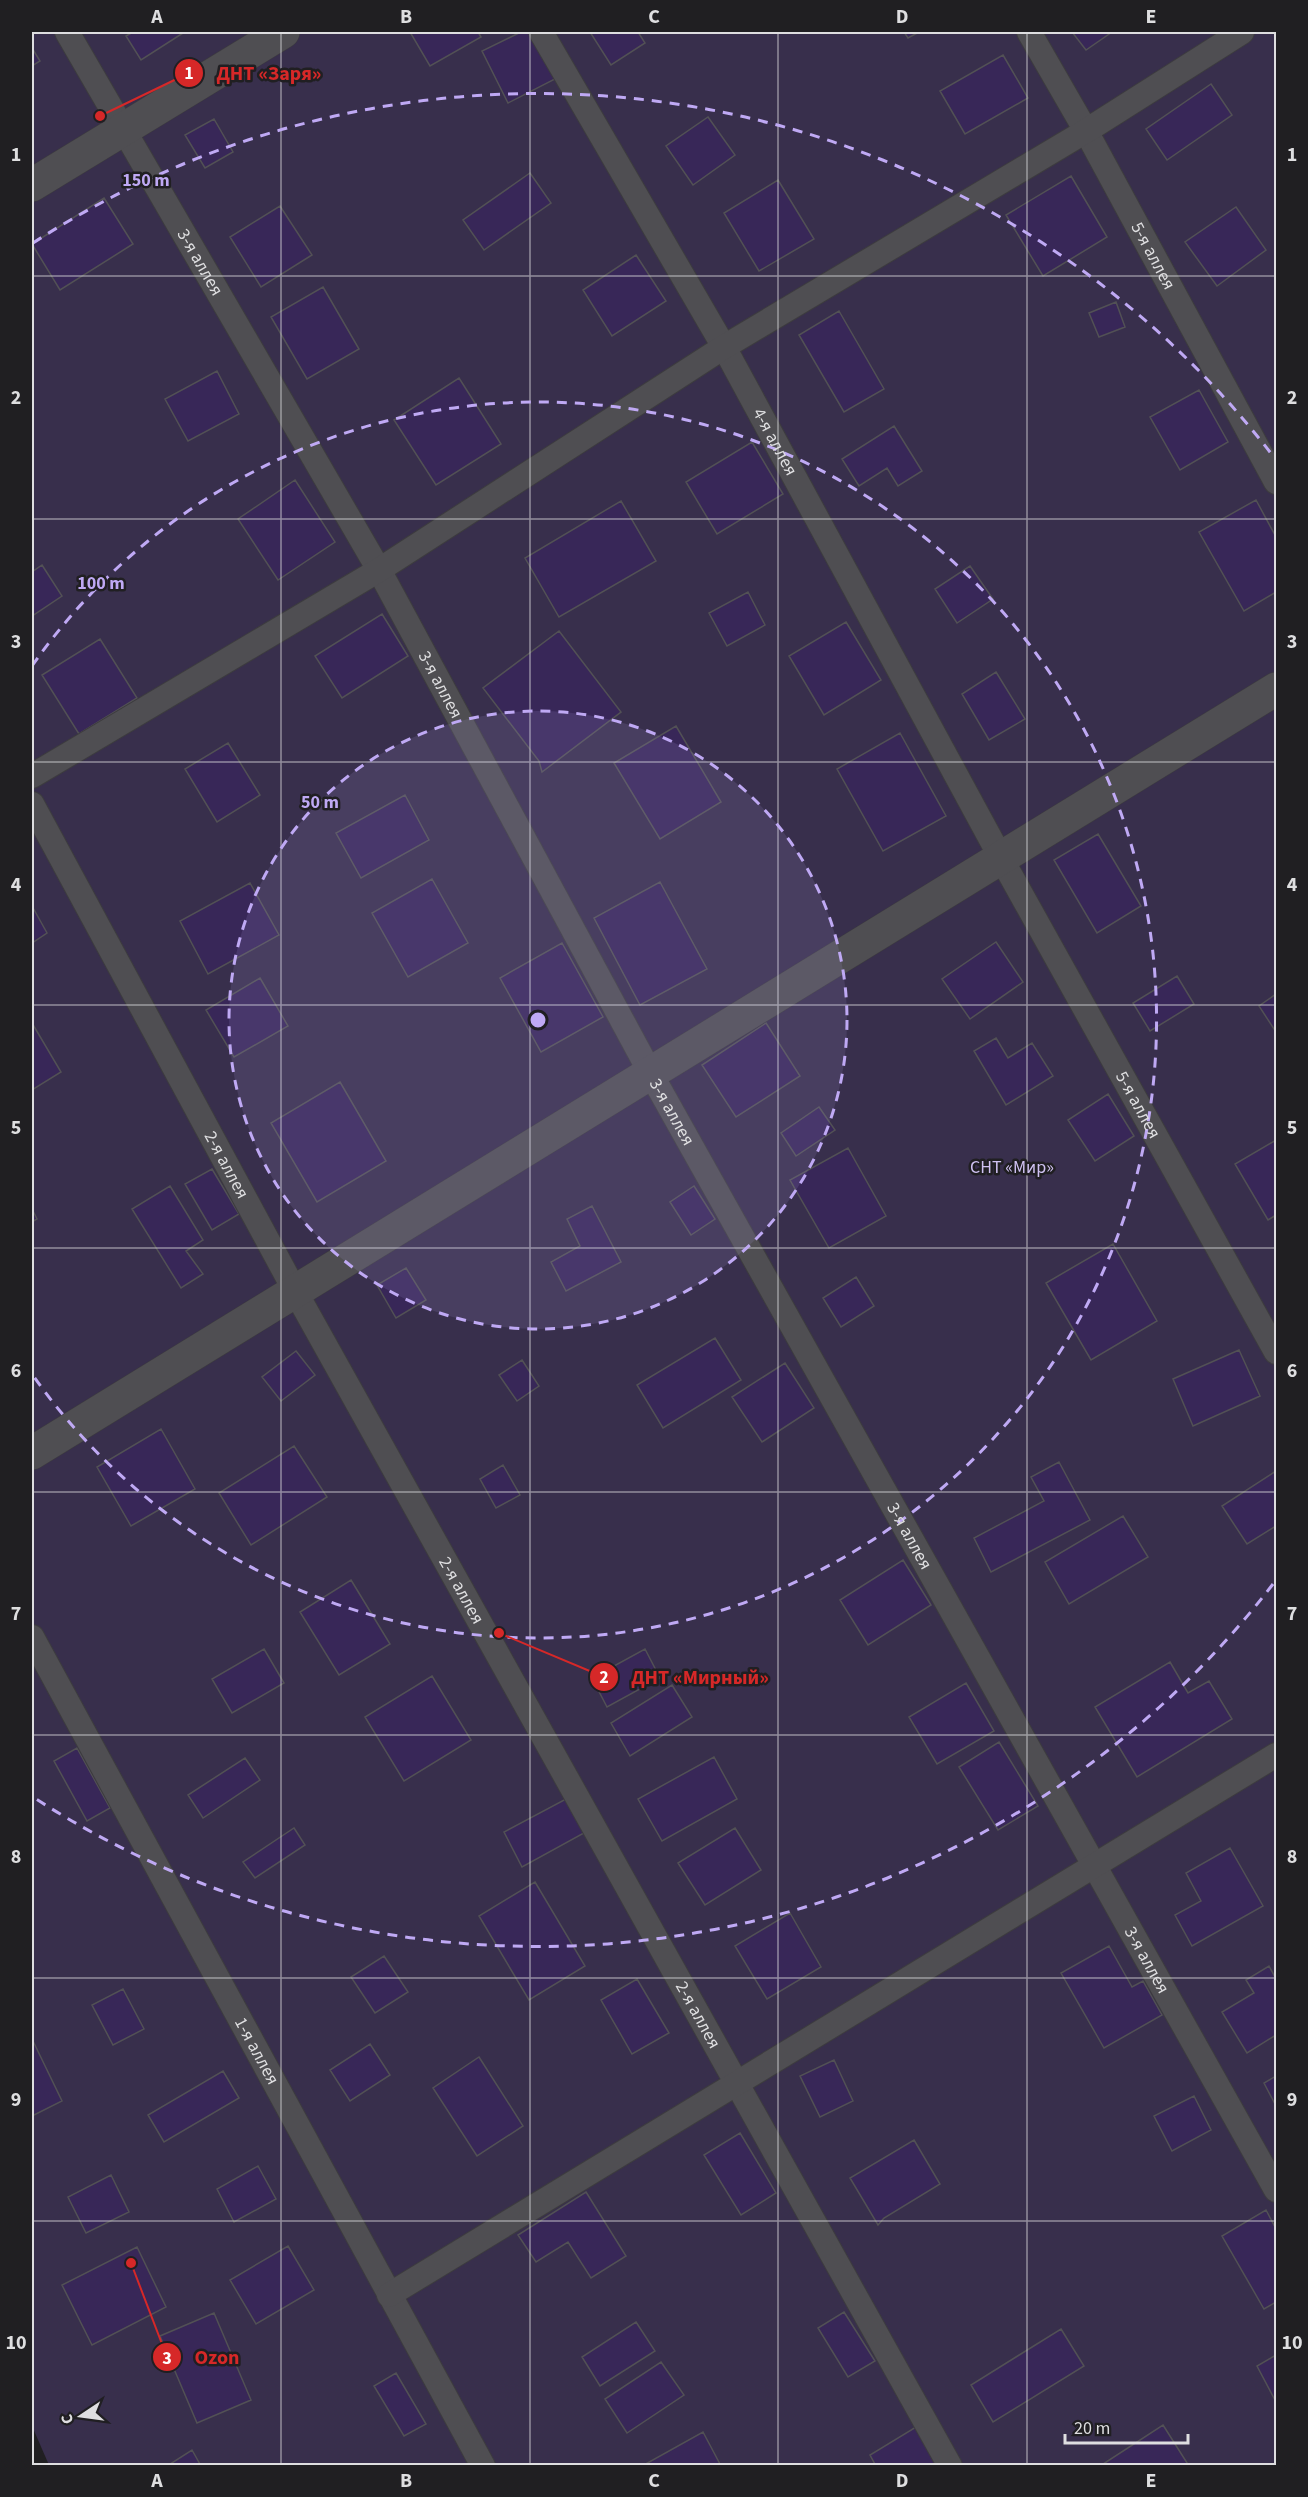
<svg xmlns="http://www.w3.org/2000/svg" width="1308" height="2497" font-family="'Source Sans 3',sans-serif">
  <style>
    .green { fill: #382f4c }
    .building { fill: #382758; stroke: #525155; stroke-width: 1.5 }
    .lines { fill: none; stroke-linecap: round; stroke-linejoin: round }
    .lane-casing { stroke: #3d3c3f; stroke-width: 26 }
    .street-casing { stroke: #3d3c3f; stroke-width: 34 }
    .lane { stroke: #4f4e52; stroke-width: 24 }
    .street { stroke: #4f4e52; stroke-width: 33 }
    .grid { fill: none; stroke: #dedee0; stroke-width: 1.5; stroke-opacity: 0.55 }
    .ring { fill: none; stroke: #bfa9f4; stroke-width: 3; stroke-dasharray: 10 8 }
    .labels { text-anchor: middle; stroke-width: 5; stroke-linejoin: round; paint-order: stroke }
    .street-label { font-size: 18px; fill: #dedee0; stroke: #201f22 }
    .park-label { font-size: 18px; fill: #d0c2f3; stroke: #201f22 }
    .centre { fill: #bfa9f4; stroke: #201f22; stroke-width: 3 }
    .ring-label { font-size: 18px; text-anchor: middle; font-weight: bold; fill: #bfa9f4; stroke: #201f22; stroke-width: 5; stroke-linejoin: round; paint-order: stroke }
    .leader { fill: none; stroke: #d62828; stroke-width: 2 }
    .callout-dot { fill: #d62828; stroke: #201f22; stroke-width: 2 }
    .mark-label { font-size: 18px; text-anchor: middle; font-weight: bold; fill: #fff }
    .callout-label { font-size: 20px; text-anchor: middle; font-weight: bold; fill: #d62828; stroke: #201f22; stroke-width: 5; stroke-linejoin: round; paint-order: stroke }
    .neatline { fill: none; stroke: #dedee0; stroke-width: 2 }
    .grid-label { font-size: 20px; text-anchor: middle; font-weight: bold; fill: #dedee0 }
  </style>
  <rect width="100%" height="100%" fill="#201f22"/>
  <path class="green" d="M 32,32 L 1276,32 L 1276,2465 L 49,2465 L 32,2426 Z"/>
  <path class="building" d="M 133,32 L 182,32 L 183,33 L 141,60 L 126,36 Z
    M 410,32 L 478,32 L 481,37 L 430,66 Z
    M 521,32 L 530,32 L 555,79 L 508,103 L 482,51 Z
    M 590,32 L 638,32 L 645,43 L 611,65 Z
    M 904,32 L 919,32 L 908,38 Z
    M 1072,32 L 1112,32 L 1086,50 Z
    M 32,48 L 40,61 L 32,66 Z
    M 1003,55 L 1028,98 L 965,134 L 940,91 Z
    M 1211,84 L 1232,115 L 1167,160 L 1146,129 Z
    M 708,117 L 735,155 L 693,185 L 666,146 Z
    M 214,119 L 233,152 L 205,168 L 185,135 Z
    M 530,173 L 551,203 L 484,250 L 463,220 Z
    M 1071,176 L 1107,237 L 1043,276 L 1006,215 Z
    M 778,180 L 814,239 L 759,271 L 724,213 Z
    M 104,198 L 133,244 L 60,290 L 32,244 Z
    M 280,206 L 312,255 L 261,287 L 230,237 Z
    M 1236,207 L 1266,250 L 1217,286 L 1185,242 Z
    M 636,255 L 666,301 L 612,336 L 583,290 Z
    M 323,287 L 359,349 L 307,379 L 271,317 Z
    M 1116,302 L 1125,327 L 1099,337 L 1089,313 Z
    M 839,311 L 884,389 L 844,412 L 799,335 Z
    M 217,371 L 239,414 L 188,441 L 165,399 Z
    M 459,378 L 501,444 L 436,485 L 394,420 Z
    M 1199,390 L 1228,442 L 1180,470 L 1150,417 Z
    M 894,426 L 922,471 L 898,486 L 887,468 L 859,486 L 842,459 Z
    M 752,442 L 783,494 L 717,534 L 686,482 Z
    M 295,480 L 335,542 L 278,580 L 238,519 Z
    M 1256,500 L 1276,537 L 1276,592 L 1244,611 L 1199,532 Z
    M 621,501 L 656,561 L 559,617 L 525,558 Z
    M 42,565 L 62,596 L 32,616 L 32,572 Z
    M 970,566 L 993,599 L 957,623 L 935,589 Z
    M 748,592 L 765,625 L 727,646 L 709,613 Z
    M 382,614 L 408,656 L 342,698 L 315,656 Z
    M 846,622 L 881,680 L 824,715 L 789,656 Z
    M 559,631 L 621,712 L 542,772 L 539,761 L 483,688 Z
    M 100,639 L 137,698 L 79,734 L 42,675 Z
    M 996,672 L 1025,719 L 989,740 L 962,694 Z
    M 676,726 L 721,802 L 660,839 L 614,763 Z
    M 900,733 L 946,816 L 883,851 L 837,769 Z
    M 228,743 L 260,795 L 217,822 L 185,769 Z
    M 405,795 L 429,840 L 361,878 L 336,833 Z
    M 1098,834 L 1141,906 L 1097,933 L 1054,860 Z
    M 432,879 L 468,943 L 408,977 L 372,913 Z
    M 660,882 L 707,969 L 640,1005 L 594,918 Z
    M 250,883 L 279,935 L 208,974 L 180,921 Z
    M 32,906 L 47,933 L 32,943 Z
    M 996,942 L 1023,982 L 970,1019 L 942,979 Z
    M 562,943 L 603,1017 L 541,1052 L 500,978 Z
    M 1177,976 L 1194,1004 L 1150,1031 L 1133,1003 Z
    M 260,978 L 288,1026 L 234,1057 L 206,1010 Z
    M 1276,994 L 1276,1032 L 1259,1006 Z
    M 32,1023 L 61,1072 L 32,1090 Z
    M 766,1023 L 800,1076 L 736,1117 L 702,1065 Z
    M 996,1038 L 1008,1058 L 1032,1043 L 1053,1076 L 1006,1105 L 974,1051 Z
    M 340,1082 L 386,1161 L 317,1202 L 271,1123 Z
    M 1108,1094 L 1134,1136 L 1095,1161 L 1068,1120 Z
    M 819,1107 L 835,1130 L 796,1156 L 781,1133 Z
    M 1276,1140 L 1276,1215 L 1268,1220 L 1235,1164 Z
    M 848,1148 L 886,1216 L 829,1248 L 790,1180 Z
    M 212,1169 L 239,1214 L 212,1230 L 185,1184 Z
    M 170,1186 L 203,1240 L 186,1251 L 203,1274 L 181,1288 L 132,1209 Z
    M 694,1186 L 715,1219 L 691,1235 L 670,1202 Z
    M 592,1206 L 621,1262 L 566,1291 L 551,1262 L 580,1246 L 567,1219 Z
    M 32,1209 L 37,1219 L 32,1222 Z
    M 1113,1244 L 1157,1321 L 1091,1360 L 1046,1283 Z
    M 406,1268 L 426,1300 L 396,1318 L 377,1285 Z
    M 856,1277 L 874,1306 L 841,1327 L 823,1298 Z
    M 715,1338 L 741,1380 L 663,1428 L 637,1385 Z
    M 1239,1350 L 1260,1396 L 1193,1426 L 1173,1379 Z
    M 296,1351 L 315,1375 L 281,1401 L 262,1377 Z
    M 522,1360 L 539,1386 L 517,1401 L 499,1375 Z
    M 785,1363 L 814,1408 L 762,1442 L 732,1397 Z
    M 161,1429 L 195,1489 L 131,1526 L 97,1467 Z
    M 294,1446 L 327,1497 L 251,1545 L 219,1493 Z
    M 1059,1462 L 1090,1520 L 991,1572 L 974,1538 L 1044,1501 L 1031,1477 Z
    M 503,1465 L 520,1495 L 496,1508 L 480,1479 Z
    M 1276,1471 L 1276,1526 L 1247,1544 L 1222,1506 Z
    M 1123,1516 L 1148,1557 L 1069,1604 L 1045,1562 Z
    M 903,1560 L 931,1605 L 868,1645 L 840,1600 Z
    M 351,1580 L 390,1644 L 339,1675 L 300,1612 Z
    M 264,1649 L 284,1683 L 232,1713 L 212,1679 Z
    M 645,1649 L 660,1678 L 607,1707 L 592,1678 Z
    M 1170,1662 L 1188,1693 L 1209,1681 L 1232,1719 L 1137,1777 L 1095,1707 Z
    M 432,1676 L 471,1740 L 404,1781 L 365,1717 Z
    M 966,1683 L 994,1731 L 937,1764 L 909,1717 Z
    M 672,1685 L 692,1717 L 630,1756 L 611,1723 Z
    M 999,1742 L 1038,1806 L 998,1830 L 959,1767 Z
    M 77,1748 L 110,1808 L 87,1821 L 54,1761 Z
    M 714,1757 L 737,1799 L 662,1841 L 638,1799 Z
    M 245,1758 L 260,1780 L 203,1818 L 188,1795 Z
    M 566,1799 L 584,1833 L 522,1867 L 504,1832 Z
    M 294,1828 L 305,1845 L 255,1878 L 243,1862 Z
    M 735,1828 L 761,1870 L 705,1905 L 678,1863 Z
    M 1230,1848 L 1263,1906 L 1192,1946 L 1175,1915 L 1201,1901 L 1186,1873 Z
    M 535,1882 L 585,1966 L 529,2000 L 479,1916 Z
    M 790,1913 L 821,1967 L 767,1999 L 735,1946 Z
    M 1109,1946 L 1132,1987 L 1143,1981 L 1162,2015 L 1104,2048 L 1061,1973 Z
    M 384,1956 L 408,1992 L 375,2013 L 351,1977 Z
    M 1269,1966 L 1276,1979 L 1276,2035 L 1247,2053 L 1222,2012 L 1254,1993 L 1246,1980 Z
    M 637,1979 L 669,2033 L 632,2054 L 601,2000 Z
    M 123,1989 L 144,2029 L 113,2045 L 92,2005 Z
    M 32,2039 L 62,2101 L 32,2116 Z
    M 370,2044 L 390,2075 L 350,2101 L 330,2070 Z
    M 479,2057 L 523,2126 L 477,2156 L 433,2088 Z
    M 834,2060 L 853,2101 L 820,2117 L 800,2076 Z
    M 223,2071 L 239,2098 L 164,2142 L 148,2115 Z
    M 1276,2076 L 1276,2106 L 1264,2083 Z
    M 1194,2096 L 1211,2130 L 1172,2151 L 1154,2116 Z
    M 740,2133 L 776,2193 L 741,2215 L 704,2155 Z
    M 914,2140 L 940,2184 L 884,2218 L 878,2225 L 850,2178 Z
    M 258,2166 L 276,2199 L 234,2222 L 217,2189 Z
    M 111,2175 L 129,2212 L 86,2233 L 68,2197 Z
    M 586,2192 L 626,2256 L 591,2278 L 568,2242 L 536,2262 L 518,2235 Z
    M 1266,2210 L 1276,2229 L 1276,2302 L 1264,2309 L 1222,2236 Z
    M 288,2246 L 314,2290 L 256,2324 L 230,2280 Z
    M 137,2247 L 166,2307 L 92,2345 L 62,2285 Z
    M 844,2312 L 875,2361 L 848,2377 L 818,2328 Z
    M 214,2313 L 251,2400 L 197,2423 L 160,2336 Z
    M 636,2322 L 655,2351 L 600,2386 L 582,2357 Z
    M 1061,2329 L 1084,2366 L 993,2422 L 971,2385 Z
    M 1276,2355 L 1276,2402 L 1257,2366 Z
    M 661,2362 L 684,2395 L 627,2433 L 605,2399 Z
    M 396,2373 L 426,2424 L 404,2436 L 374,2386 Z
    M 1163,2425 L 1189,2466 L 1100,2466 Z
    M 916,2427 L 940,2466 L 876,2466 L 870,2455 Z
    M 703,2432 L 721,2466 L 642,2466 Z
    M 192,2450 L 201,2466 L 167,2466 Z"/>
  <g class="lines">
    <defs>
      <g id="lane">
        <path id="s1" d="M 67,32 L 379,570 L 651,1074 L 1276,2190"/>
        <path id="s2" d="M 541,32 L 724,347 L 1001,858 L 1276,1352"/>
        <path id="s3" d="M 1029,32 L 1086,131 L 1276,482"/>
        <path d="M 32,776 L 379,570 L 724,347 L 1086,131 L 1242,32"/>
        <path id="s4" d="M 32,804 L 295,1291 L 950,2466"/>
        <path id="s5" d="M 32,1637 L 483,2466"/>
        <path d="M 389,2295 L 1276,1755"/>
      </g>
      <path id="street" d="M 32,185 L 283,32
        M 32,1453 L 1276,689"/>
    </defs>
    <use href="#lane" class="lane-casing"/>
    <use href="#street" class="street-casing"/>
    <use href="#lane" class="lane"/>
    <use href="#street" class="street"/>
  </g>
  <path class="grid" d="M 281,32 L 281,2466M 530,32 L 530,2466M 778,32 L 778,2466M 1027,32 L 1027,2466M 32,276 L 1276,276M 32,519 L 1276,519M 32,762 L 1276,762M 32,1005 L 1276,1005M 32,1248 L 1276,1248M 32,1492 L 1276,1492M 32,1735 L 1276,1735M 32,1978 L 1276,1978M 32,2221 L 1276,2221"/>
  <circle cx="538" cy="1020" r="309" fill="#bfa9f4" fill-opacity=".12"/>
  <g class="ring">
    <circle cx="538" cy="1020" r="309"/>
    <path d="M32 666A618 618 0 1 1 32 1374"/>
    <path d="M1273 1584A927 927 0 0 1 33 1797M33 243A927 927 0 0 1 1273 456"/>
  </g>
  <g class="labels">
    <g class="street-label">
      <text dy="6" stroke="none"><textPath href="#s3" startOffset="256">5-я аллея</textPath></text>
      <text dy="6" stroke="none"><textPath href="#s1" startOffset="266">3-я аллея</textPath></text>
      <text dy="6" stroke="none"><textPath href="#s2" startOffset="472">4-я аллея</textPath></text>
      <text dy="6" stroke="none"><textPath href="#s1" startOffset="752">3-я аллея</textPath></text>
      <text dy="6" stroke="none"><textPath href="#s2" startOffset="1228">5-я аллея</textPath></text>
      <text dy="6" stroke="none"><textPath href="#s1" startOffset="1238">3-я аллея</textPath></text>
      <text dy="6" stroke="none"><textPath href="#s4" startOffset="410">2-я аллея</textPath></text>
      <text dy="6" stroke="none"><textPath href="#s1" startOffset="1724">3-я аллея</textPath></text>
      <text dy="6" stroke="none"><textPath href="#s4" startOffset="896">2-я аллея</textPath></text>
      <text dy="6" stroke="none"><textPath href="#s1" startOffset="2210">3-я аллея</textPath></text>
      <text dy="6" stroke="none"><textPath href="#s4" startOffset="1382">2-я аллея</textPath></text>
      <text dy="6" stroke="none"><textPath href="#s5" startOffset="471">1-я аллея</textPath></text>
    </g>
    <g class="park-label">
      <text x="1012" y="1173">СНТ «Мир»</text>
    </g>
  </g>
  <circle cx="538" cy="1020" r="9" class="centre"/>
  <g class="ring-label">
    <text x="146" y="186">150 m</text>
    <text x="101" y="589">100 m</text>
    <text x="320" y="808">50 m</text>
  </g>
  <path class="leader" d="M100 116L189 73M499 1633L604 1677M131 2263L167 2357"/>
  <g class="callout-dot">
    <circle cx="100" cy="116" r="6"/>
    <circle cx="499" cy="1633" r="6"/>
    <circle cx="131" cy="2263" r="6"/>
    <circle cx="189" cy="73" r="15"/>
    <circle cx="604" cy="1677" r="15"/>
    <circle cx="167" cy="2357" r="15"/>
  </g>
  <g class="mark-label">
    <text x="189" y="79">1</text>
    <text x="604" y="1683">2</text>
    <text x="167" y="2364">3</text>
  </g>
  <g class="callout-label">
    <text x="269" y="80">ДНТ «Заря»</text>
    <text x="700" y="1684">ДНТ «Мирный»</text>
    <text x="217" y="2364">Ozon</text>
  </g>
  <rect width="1308" height="2497" fill="none" stroke="#201f22" stroke-width="66"/>
  <g transform="translate(81 2416) rotate(257)" stroke="#201f22" stroke-width="4.5" paint-order="stroke">
  <path d="M0-4.5L10 22L0 15L-10 22Z" fill="#dedee0"/>
  <text y="-9" font-size="16" font-weight="bold" text-anchor="middle" fill="#dedee0">С</text>
  </g>
  <path d="M1065 2434v9h123v-9" fill="none" stroke="#dedee0" stroke-width="3"/>
  <text x="1074" y="2434" font-size="18" fill="#dedee0" stroke="#201f22" stroke-width="4.5" paint-order="stroke">20 m</text>
  <rect x="33" y="33" width="1242" height="2431" class="neatline"/>
  <g class="grid-label">
    <text x="157" y="23">A</text>
    <text x="406" y="23">B</text>
    <text x="654" y="23">C</text>
    <text x="902" y="23">D</text>
    <text x="1151" y="23">E</text>
    <text x="16" y="161">1</text>
    <text x="1292" y="161">1</text>
    <text x="16" y="404">2</text>
    <text x="1292" y="404">2</text>
    <text x="16" y="648">3</text>
    <text x="1292" y="648">3</text>
    <text x="16" y="891">4</text>
    <text x="1292" y="891">4</text>
    <text x="16" y="1134">5</text>
    <text x="1292" y="1134">5</text>
    <text x="16" y="1377">6</text>
    <text x="1292" y="1377">6</text>
    <text x="16" y="1620">7</text>
    <text x="1292" y="1620">7</text>
    <text x="16" y="1863">8</text>
    <text x="1292" y="1863">8</text>
    <text x="16" y="2106">9</text>
    <text x="1292" y="2106">9</text>
    <text x="16" y="2349">10</text>
    <text x="1292" y="2349">10</text>
    <text x="157" y="2487">A</text>
    <text x="406" y="2487">B</text>
    <text x="654" y="2487">C</text>
    <text x="902" y="2487">D</text>
    <text x="1151" y="2487">E</text>
  </g>
</svg>
